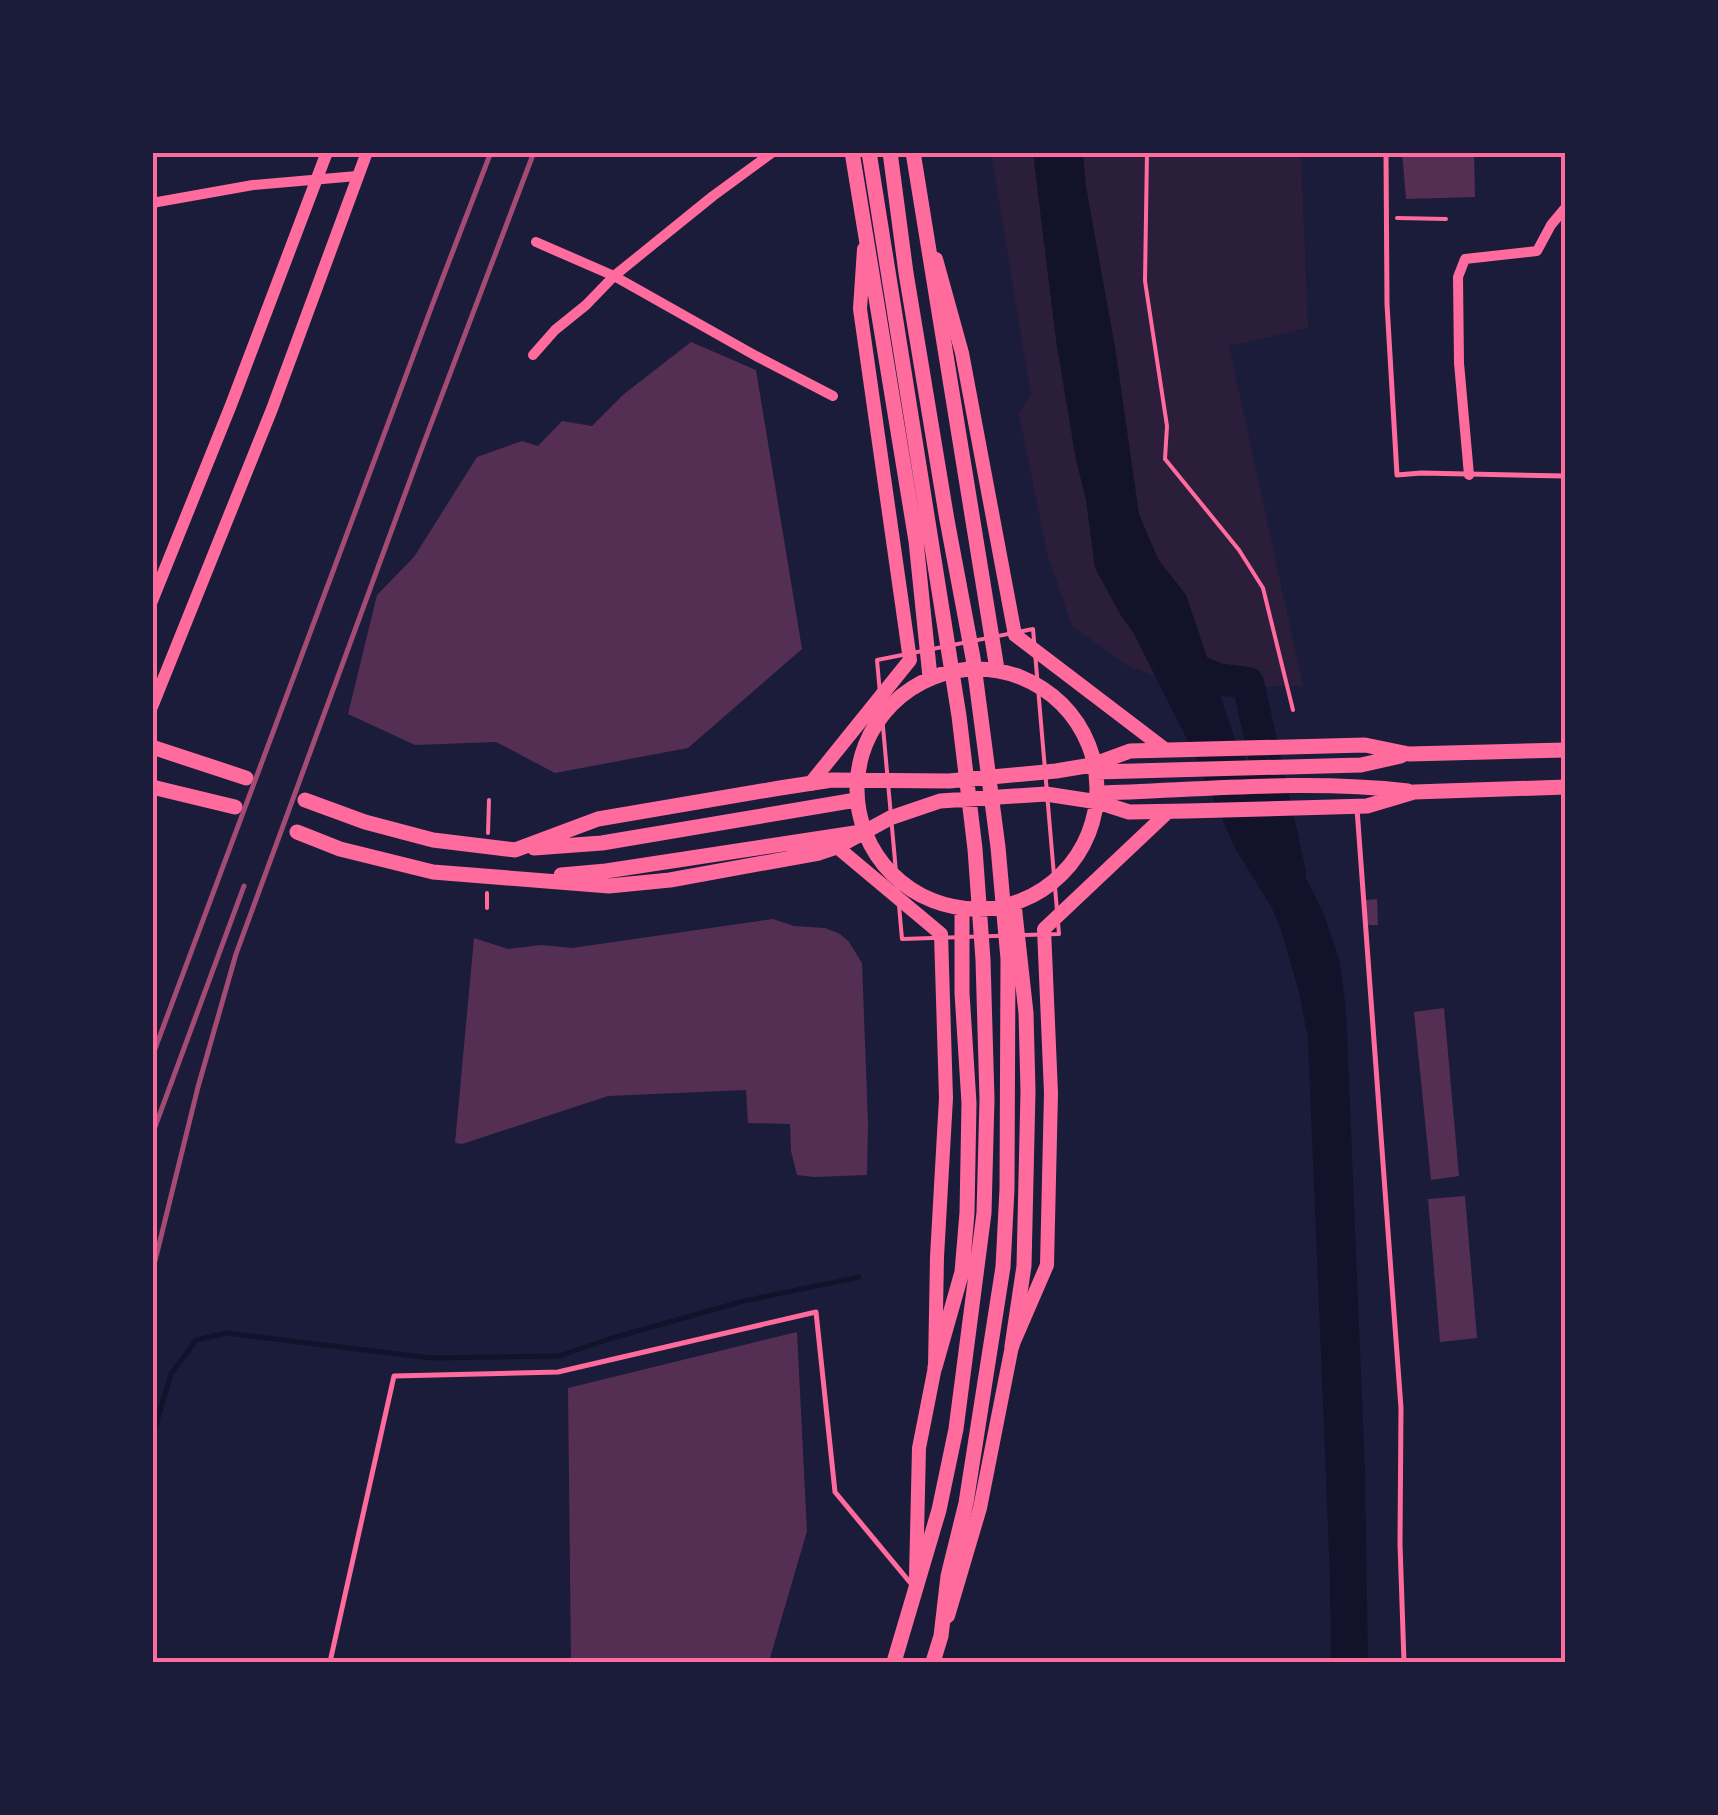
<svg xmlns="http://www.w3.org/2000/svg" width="1718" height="1815" font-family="Jost,sans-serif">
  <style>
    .green { fill: #2a1e3b }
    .water { fill: #12122b }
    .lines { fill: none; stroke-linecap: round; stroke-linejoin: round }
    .stream { stroke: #12122b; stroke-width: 5 }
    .river { stroke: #12122b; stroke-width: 32 }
    .building { fill: #542f53 }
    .path { stroke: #ff6b9d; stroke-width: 4 }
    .service { stroke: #ff6b9d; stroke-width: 5 }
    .minor { stroke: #ff6b9d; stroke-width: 10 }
    .tertiary { stroke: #ff6b9d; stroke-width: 12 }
    .secondary { stroke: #ff6b9d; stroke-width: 14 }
    .primary { stroke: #ff6b9d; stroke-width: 15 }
    .rail { stroke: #a44b75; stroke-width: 5 }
    .neatline { fill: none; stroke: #ff6b9d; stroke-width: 4 }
  </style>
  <rect width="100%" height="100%" fill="#1b1b3a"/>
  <path class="green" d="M 991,153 L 1301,153 L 1308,328 L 1229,346 L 1303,686 L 1253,686 L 1244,694 L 1232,686 L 1201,686 L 1164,679 L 1128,666 L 1072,626 L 1047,553 L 1019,414 L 1031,395 Z"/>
  <path class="water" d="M 1033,153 L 1083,153 L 1086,186 L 1116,353 L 1139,514 L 1158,559 L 1186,595 L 1235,739 L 1323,912 L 1339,959 L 1346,1009 L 1365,1473 L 1368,1662 L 1331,1662 L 1330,1576 L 1308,1038 L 1299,992 L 1281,930 L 1272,908 L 1235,848 L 1189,743 L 1133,632 L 1121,616 L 1095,568 L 1086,500 L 1076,460 L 1056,340 Z"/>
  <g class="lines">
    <path class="stream" d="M 152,1438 L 171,1374 L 196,1340 L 226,1333 L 431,1358 L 559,1356 L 609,1339 L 744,1301 L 859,1277"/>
    <path class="river" d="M 1174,662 L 1218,679 L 1248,683 L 1290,873"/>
  </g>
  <path class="building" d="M 1402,152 L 1474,152 L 1475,197 L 1406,199 Z
    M 691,342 L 756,370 L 802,649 L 688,748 L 555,773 L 496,742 L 415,745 L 348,714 L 377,595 L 414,557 L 477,457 L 522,441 L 538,446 L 562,421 L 592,426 L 624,394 Z
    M 1377,899 L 1378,925 L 1367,925 L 1366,900 Z
    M 773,919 L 794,926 L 825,928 L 840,934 L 849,942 L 862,963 L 868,1123 L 867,1175 L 814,1177 L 797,1175 L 791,1151 L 790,1124 L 748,1123 L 746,1090 L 608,1096 L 462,1144 L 455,1143 L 474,938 L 508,949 L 541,945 L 572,948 Z
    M 1444,1008 L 1459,1176 L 1431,1180 L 1414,1012 Z
    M 1465,1196 L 1477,1338 L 1440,1342 L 1428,1199 Z
    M 797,1332 L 807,1531 L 770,1658 L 766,1662 L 571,1662 L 568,1388 Z"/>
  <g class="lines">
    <path class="path" d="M 1147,152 L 1145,281 L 1167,426 L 1165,459 L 1239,550 L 1263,588 L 1293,710
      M 1397,218 L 1446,219
      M 1033,629 L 1059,934 L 902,939 L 877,660 Z
      M 488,833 L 489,800
      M 487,908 L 487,893"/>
    <path class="service" d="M 1386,152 L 1387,304 L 1397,475 L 1421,473 L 1566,476
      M 1357,809 L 1401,1408 L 1400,1544 L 1404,1662
      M 330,1662 L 394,1376 L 558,1372 L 816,1312 L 835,1492 L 913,1586"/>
    <path class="minor" d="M 152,203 L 253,185 L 357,176
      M 536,242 L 614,276 L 756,356 L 833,396
      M 533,355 L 555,330 L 586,305 L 614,276 L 713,196 L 773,152
      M 1469,475 L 1459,363 L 1458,277 L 1465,259 L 1537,251 L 1551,225 L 1566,207"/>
    <path class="tertiary" d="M 152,601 L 231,405 L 327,152
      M 152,707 L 272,409 L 367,152"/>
    <path class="secondary" d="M 936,259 L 962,353 L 1015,635 L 1166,750
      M 810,784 L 910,660 L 860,309 L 864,249
      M 837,847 L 941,934 L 946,1098 L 937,1257 L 935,1367 L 919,1448 L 916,1578
      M 948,1616 L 980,1508 L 1012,1346 L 1047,1265 L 1051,1093 L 1044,929 L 1169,811"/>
    <path class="primary" d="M 852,152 L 916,541 L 930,677
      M 869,152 L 959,716 L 975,849 L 983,960 L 987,1099 L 984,1213 L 956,1429 L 939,1510 L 894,1662
      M 890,152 L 906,273 L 947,520 L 973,658 L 998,847 L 1008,959 L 1007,1189 L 1003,1267 L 966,1503 L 948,1576 L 941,1636 L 933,1662
      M 913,152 L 997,669
      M857 789a120 120 0 1 1 240 0a120 120 0 1 1-240 0Z
      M 152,747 L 246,778
      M 1096,772 L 1361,765 L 1401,756
      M 152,787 L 235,807
      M 1097,793 C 1200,790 1305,779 1408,791
      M 305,800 L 365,822 L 433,840 L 515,850 L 598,819 L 780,788 L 832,780 L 949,781 L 1056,771 L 1092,765 L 1130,751 L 1365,745 L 1409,754 L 1566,750
      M 297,832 L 340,849 L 433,872 L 609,886 L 670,880 L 819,853 L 837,847 L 890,818 L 940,801 L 1046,794 L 1098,802 L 1129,812 L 1187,811 L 1367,806 L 1414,792 L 1566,787
      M 534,848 L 602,843 L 856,800
      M 561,875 L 606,871 L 855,833
      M 1012,1346 L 1024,1266 L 1028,1091 L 1026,1013 L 1014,904
      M 935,1367 L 962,1272 L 967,1213 L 969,1103 L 962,993 L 962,909"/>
    <path class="rail" d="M 152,1057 L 433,303 L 491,152
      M 152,1135 L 244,886
      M 152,1273 L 198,1087 L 236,954 L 420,453 L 534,152"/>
  </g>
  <rect width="1718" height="1815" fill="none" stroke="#1b1b3a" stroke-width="310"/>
  <rect x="155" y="155" width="1408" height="1505" class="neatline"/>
</svg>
